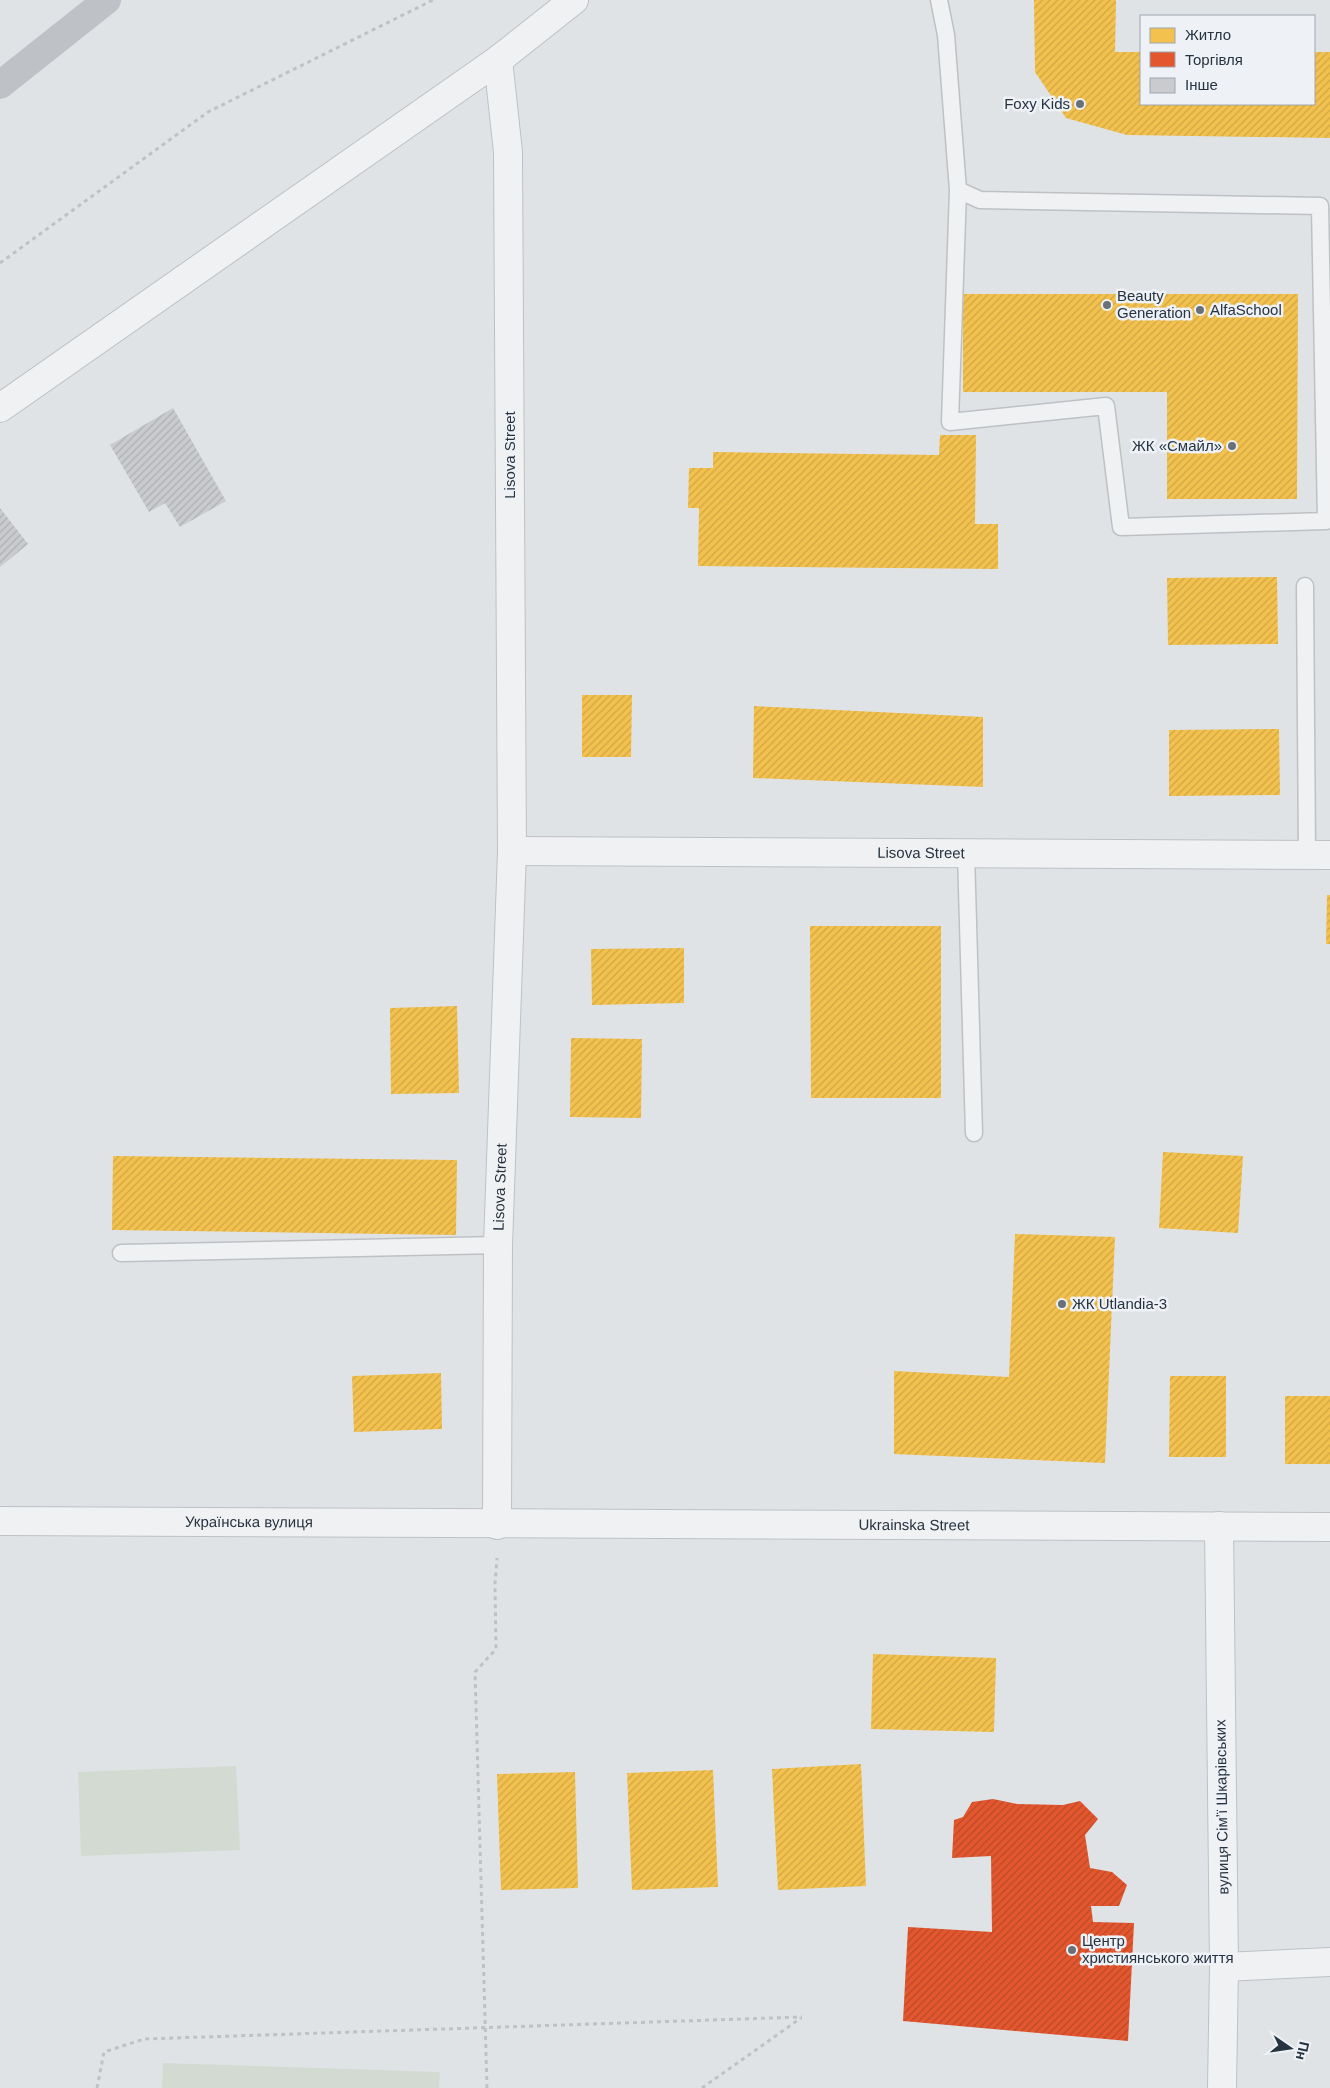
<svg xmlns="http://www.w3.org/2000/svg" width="1330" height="2088" font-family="Arial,sans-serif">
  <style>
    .green { fill: #d2dad1 }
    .homes { fill: url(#homes-hatch) }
    .shops { fill: url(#shops-hatch) }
    .building { fill: url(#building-hatch) }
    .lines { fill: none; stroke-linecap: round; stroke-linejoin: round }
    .service-casing { stroke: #bec1c4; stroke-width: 19 }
    .minor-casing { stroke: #bec1c4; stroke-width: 30 }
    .path { stroke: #bec2c5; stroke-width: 3; stroke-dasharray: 4 4; stroke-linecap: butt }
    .service { stroke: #f0f1f3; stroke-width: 16 }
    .minor { stroke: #f0f1f3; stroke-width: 28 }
    .secondary { stroke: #bec2c6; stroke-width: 28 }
    .poi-dot { fill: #68717a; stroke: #eef2f6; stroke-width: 2 }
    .labels { text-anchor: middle; stroke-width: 5; stroke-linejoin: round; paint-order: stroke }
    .poi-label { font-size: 15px; fill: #273340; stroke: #eef2f6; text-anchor: start }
    .street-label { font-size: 15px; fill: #273340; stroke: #eef2f6 }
  </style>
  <defs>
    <pattern id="homes-hatch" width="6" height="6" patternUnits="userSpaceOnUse" patternTransform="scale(1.25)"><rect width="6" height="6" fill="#f2c14e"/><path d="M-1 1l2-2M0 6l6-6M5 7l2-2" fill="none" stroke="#d0a645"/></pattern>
    <pattern id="shops-hatch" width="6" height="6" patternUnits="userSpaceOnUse" patternTransform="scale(1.25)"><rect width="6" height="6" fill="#e4572e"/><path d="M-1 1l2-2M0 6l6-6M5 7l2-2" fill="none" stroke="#b94929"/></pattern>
    <pattern id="building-hatch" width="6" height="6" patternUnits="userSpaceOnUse" patternTransform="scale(1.25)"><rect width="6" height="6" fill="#c9cbce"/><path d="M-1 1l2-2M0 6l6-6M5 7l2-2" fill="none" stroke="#adafb2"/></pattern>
  </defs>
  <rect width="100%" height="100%" fill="#e0e3e6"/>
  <path class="green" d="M 236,1766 L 240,1850 L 81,1856 L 78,1772 Z
    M 163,2063 L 440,2072 L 439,2088 L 162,2088 Z"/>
  <path class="homes" d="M 1034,0 L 1116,0 L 1115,52 L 1141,52 L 1141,104 L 1314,104 L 1314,52 L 1330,52 L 1330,138 L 1127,135 L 1066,118 L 1035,72 Z
    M 963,294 L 1298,294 L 1297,499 L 1167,499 L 1167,392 L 963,392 Z
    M 940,435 L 976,435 L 975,524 L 998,524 L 998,569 L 698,566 L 699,508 L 688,508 L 689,468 L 713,468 L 713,452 L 939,455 Z
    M 1277,577 L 1278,644 L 1168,645 L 1167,578 Z
    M 582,695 L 632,695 L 631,757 L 582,757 Z
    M 754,706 L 983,717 L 983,787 L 753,778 Z
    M 1279,729 L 1280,795 L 1169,796 L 1169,730 Z
    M 1327,895 L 1330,895 L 1330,944 L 1326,944 Z
    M 810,926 L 941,926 L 941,1098 L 811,1098 Z
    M 684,948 L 684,1003 L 592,1005 L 591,949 Z
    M 457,1006 L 459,1093 L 391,1094 L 390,1008 Z
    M 571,1038 L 642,1039 L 641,1118 L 570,1117 Z
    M 1163,1152 L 1243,1156 L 1238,1233 L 1159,1228 Z
    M 113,1156 L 457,1160 L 456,1235 L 112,1230 Z
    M 1015,1234 L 1115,1237 L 1105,1463 L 894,1454 L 894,1371 L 1009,1377 Z
    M 441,1373 L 442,1429 L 354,1432 L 352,1376 Z
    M 1170,1376 L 1226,1376 L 1226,1457 L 1169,1457 Z
    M 1285,1396 L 1330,1396 L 1330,1464 L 1285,1464 Z
    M 873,1654 L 996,1658 L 994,1732 L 871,1729 Z
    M 861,1764 L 866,1886 L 778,1890 L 772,1769 Z
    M 713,1770 L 718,1887 L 632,1890 L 627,1773 Z
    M 575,1772 L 578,1888 L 501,1890 L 497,1774 Z"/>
  <path class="shops" d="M 993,1799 L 1017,1804 L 1063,1805 L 1080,1801 L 1098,1819 L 1085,1835 L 1090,1868 L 1112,1872 L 1127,1885 L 1119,1906 L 1091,1906 L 1093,1922 L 1134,1923 L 1128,2041 L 903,2021 L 908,1927 L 992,1932 L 991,1856 L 952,1858 L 954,1820 L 963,1817 L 972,1802 Z"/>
  <path class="building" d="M 173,408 L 226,501 L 180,527 L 165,503 L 149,512 L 110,445 Z
    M 0,508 L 28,544 L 0,567 Z"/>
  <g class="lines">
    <defs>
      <path id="service" d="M 939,0 L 946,35 L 958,190 L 980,200 L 1320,206 L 1326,521 L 1121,527 L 1106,406 L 950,422 L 958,190
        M 1305,586 L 1307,855
        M 966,853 L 974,1133
        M 121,1253 L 498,1245"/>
      <g id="minor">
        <path d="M 0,408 L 498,60 L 574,0"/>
        <path id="s1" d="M 512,851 L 1330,855"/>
        <path id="s2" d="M 0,1521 L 1330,1527"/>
        <path id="s3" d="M 497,1525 L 498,1245 L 512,851 L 508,152 L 498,60"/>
        <path d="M 1219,1526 L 1224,1967 L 1222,2088"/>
        <path d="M 1224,1967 L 1330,1962"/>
      </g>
    </defs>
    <use href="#service" class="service-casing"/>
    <use href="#minor" class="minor-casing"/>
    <path class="path" d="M 0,263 L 208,112 L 433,0
      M 97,2088 L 104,2052 L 144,2039 L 802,2017
      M 487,2088 L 475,1672 L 496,1649 L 495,1584 L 497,1558
      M 702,2088 L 801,2018"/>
    <use href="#service" class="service"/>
    <use href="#minor" class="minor"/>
    <path class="secondary" d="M 0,85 L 107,0"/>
  </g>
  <g class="poi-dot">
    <circle cx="1080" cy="104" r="5"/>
    <circle cx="1107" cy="305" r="5"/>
    <circle cx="1200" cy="310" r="5"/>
    <circle cx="1232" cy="446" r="5"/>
    <circle cx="1062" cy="1304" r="5"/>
    <circle cx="1072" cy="1950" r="5"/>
  </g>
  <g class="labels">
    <g class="poi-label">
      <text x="1070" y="109" text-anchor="end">Foxy Kids</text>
      <text x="1117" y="301">Beauty<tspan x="1117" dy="17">Generation</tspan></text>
      <text x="1210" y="315">AlfaSchool</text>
      <text x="1222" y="451" text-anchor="end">ЖК «Смайл»</text>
      <text x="1072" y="1309">ЖК Utlandia-3</text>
      <text x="1082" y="1946">Центр<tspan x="1082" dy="17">християнського життя</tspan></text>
    </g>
    <g class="street-label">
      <text transform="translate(510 455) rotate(-90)" y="5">Lisova Street</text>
      <text dy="5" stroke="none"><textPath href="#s1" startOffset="409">Lisova Street</textPath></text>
      <text dy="5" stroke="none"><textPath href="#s3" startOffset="338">Lisova Street</textPath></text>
      <text dy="5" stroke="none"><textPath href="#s2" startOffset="249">Українська вулиця</textPath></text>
      <text dy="5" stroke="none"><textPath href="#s2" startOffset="914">Ukrainska Street</textPath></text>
      <text transform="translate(1222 1807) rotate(-91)" y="5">вулиця Сімʼї Шкарівських</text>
    </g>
  </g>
  <rect x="1140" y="15" width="175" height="90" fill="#eef2f6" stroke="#9ea6ad"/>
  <rect x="1150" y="28" width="25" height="15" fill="#f2c14e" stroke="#9ea6ad"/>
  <text x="1185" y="40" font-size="15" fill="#273340">Житло</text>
  <rect x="1150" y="52" width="25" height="15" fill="#e4572e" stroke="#9ea6ad"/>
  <text x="1185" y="65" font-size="15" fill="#273340">Торгівля</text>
  <rect x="1150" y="78" width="25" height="15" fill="#c9cbce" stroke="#9ea6ad"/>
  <text x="1185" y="90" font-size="15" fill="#273340">Інше</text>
  <g transform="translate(1290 2048) rotate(103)" stroke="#eef2f6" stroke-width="4" paint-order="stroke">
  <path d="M0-4L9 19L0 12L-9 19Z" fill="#273340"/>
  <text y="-8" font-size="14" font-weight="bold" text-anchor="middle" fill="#273340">Пн</text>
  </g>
</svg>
